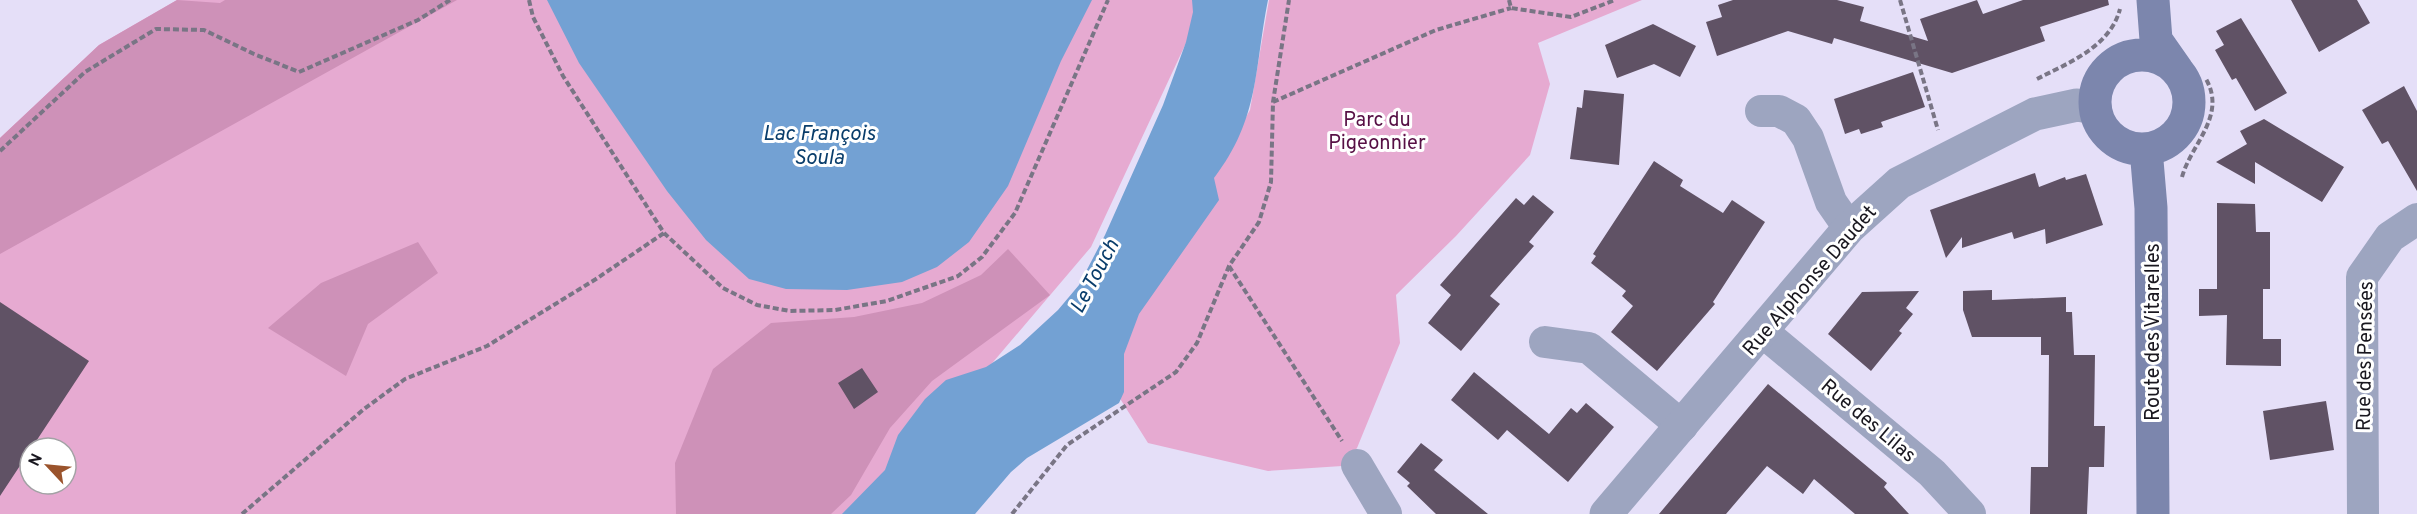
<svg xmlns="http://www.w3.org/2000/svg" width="2417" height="514" font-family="Overpass,sans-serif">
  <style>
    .green { fill: #e6aad1; fill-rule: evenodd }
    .forest { fill: #ce91b8 }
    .water { fill: #73a1d3 }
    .building { fill: #605265 }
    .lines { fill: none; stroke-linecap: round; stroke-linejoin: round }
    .path { stroke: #797585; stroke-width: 4; stroke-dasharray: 6 3; stroke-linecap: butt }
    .minor { stroke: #9da5c0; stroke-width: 32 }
    .tertiary { stroke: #9da5c0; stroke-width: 33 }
    .secondary { stroke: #7c86ad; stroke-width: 33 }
    .labels { text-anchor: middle; stroke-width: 6; stroke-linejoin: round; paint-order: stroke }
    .park-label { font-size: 20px; fill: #571045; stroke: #fff }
    .street-label { font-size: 20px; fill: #19171f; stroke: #fff }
    .water-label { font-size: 21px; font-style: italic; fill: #093d6b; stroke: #fff }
  </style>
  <rect width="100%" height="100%" fill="#e5dff8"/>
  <path class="green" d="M 177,0 L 1206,0 L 1091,247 L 886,488 L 858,514 L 0,514 L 0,138 L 99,45 ZM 30,448 L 66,448 L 66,484 L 30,484 Z
    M 1269,0 L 1642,0 L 1538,43 L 1550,84 L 1530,155 L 1456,236 L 1396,295 L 1400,343 L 1357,448 L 1342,466 L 1268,471 L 1148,443 L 1102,370 L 1250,110 Z"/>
  <path class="forest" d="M 177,0 L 220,3 L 225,0 L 457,0 L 0,254 L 0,138 L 99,45 Z
    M 418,242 L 438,273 L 368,324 L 346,376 L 268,328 L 321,283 Z
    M 1008,249 L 1050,295 L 932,381 L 890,428 L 851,495 L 831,514 L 676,514 L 675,463 L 713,369 L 771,323 L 854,317 L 922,303 L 981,275 Z"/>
  <path class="water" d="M 547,0 L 1092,0 L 1061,61 L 1008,186 L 969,242 L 937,267 L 902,282 L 847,290 L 786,289 L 749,279 L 706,240 L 667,191 L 579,63 Z
    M 1192,0 L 1268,0 C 1254,69 1260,118 1214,178 L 1219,200 L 1139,314 L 1124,354 L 1124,392 L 1119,403 L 1027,458 L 1011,472 L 975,514 L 842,514 L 885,470 L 898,435 L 925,399 L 946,380 L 986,367 L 1020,345 L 1058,310 L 1079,285 L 1105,235 L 1163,105 L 1186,42 L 1193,12 Z"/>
  <path class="building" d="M 1733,0 L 1837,0 L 1864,7 L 1860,21 L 1928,41 L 1920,19 L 1977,0 L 1983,14 L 2023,0 L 2108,0 L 2109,5 L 2040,27 L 2045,41 L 1952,73 L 1834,38 L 1832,44 L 1788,31 L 1717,56 L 1706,22 L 1722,17 L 1718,5 Z
    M 2291,0 L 2357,0 L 2370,23 L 2319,52 Z
    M 2241,18 L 2287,93 L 2255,111 L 2236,78 L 2232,80 L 2215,50 L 2224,45 L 2216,31 Z
    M 1653,24 L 1696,46 L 1680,77 L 1654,64 L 1617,78 L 1605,45 Z
    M 1913,72 L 1925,107 L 1881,122 L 1883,127 L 1861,134 L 1859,129 L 1845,134 L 1834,99 Z
    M 2404,86 L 2417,111 L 2417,191 L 2388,141 L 2382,144 L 2362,110 Z
    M 1584,90 L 1624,94 L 1619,165 L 1570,159 L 1577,107 L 1582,108 Z
    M 2264,119 L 2344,167 L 2322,202 L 2255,162 L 2255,184 L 2216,162 L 2247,144 L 2240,131 Z
    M 1654,161 L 1683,180 L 1680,186 L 1723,213 L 1732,200 L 1765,222 L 1713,302 L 1715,304 L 1657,371 L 1611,332 L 1633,306 L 1622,296 L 1626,291 L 1591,263 L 1596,256 L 1593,254 Z
    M 2035,173 L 2039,187 L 2065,177 L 2066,180 L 2086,174 L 2103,225 L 2046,244 L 2045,229 L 2014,239 L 2012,232 L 1962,248 L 1962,237 L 1946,258 L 1930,210 Z
    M 1533,195 L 1554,212 L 1529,242 L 1534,246 L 1490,296 L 1500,304 L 1461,351 L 1428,323 L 1451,295 L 1440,285 L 1516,198 L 1524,205 Z
    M 2217,203 L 2255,204 L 2256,232 L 2270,232 L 2270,289 L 2263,289 L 2263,339 L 2281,339 L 2281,366 L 2226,365 L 2227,315 L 2199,316 L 2199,289 L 2217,289 Z
    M 1992,290 L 1992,300 L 2066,297 L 2066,312 L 2072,312 L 2074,355 L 2095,355 L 2094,426 L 2105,426 L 2104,467 L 2089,467 L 2087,514 L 2030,514 L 2031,467 L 2048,467 L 2049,355 L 2041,355 L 2041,337 L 1972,337 L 1963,310 L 1963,291 Z
    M 1919,291 L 1906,308 L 1913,314 L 1899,331 L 1902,333 L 1871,371 L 1828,334 L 1862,292 Z
    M 0,302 L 89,361 L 0,496 Z
    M 862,368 L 878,392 L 854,409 L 838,383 Z
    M 1474,372 L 1549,434 L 1571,408 L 1577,413 L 1586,403 L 1614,427 L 1568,482 L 1507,430 L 1498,440 L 1451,400 Z
    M 1768,384 L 1887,483 L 1884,487 L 1909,514 L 1855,514 L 1814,479 L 1803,494 L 1767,466 L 1726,514 L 1659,514 Z
    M 2326,401 L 2334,450 L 2270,460 L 2263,411 Z
    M 1421,443 L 1443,460 L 1434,470 L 1488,514 L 1436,514 L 1407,486 L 1410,483 L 1397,472 Z"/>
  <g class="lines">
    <path class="path" d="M 529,0 L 533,17 L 563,76 L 664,233 L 723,288 L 757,305 L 790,311 L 835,310 L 887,301 L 958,276 L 982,257 L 1015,213 L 1108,0
      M 1509,0 L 1511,8 L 1571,17 L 1615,0
      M 1900,0 L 1938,130
      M 2037,79 C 2068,63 2110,47 2120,9
      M 1273,102 L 1436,30 L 1511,8
      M 0,151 L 85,72 L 156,29 L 204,30 L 254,54 L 299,72 L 418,20 L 450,0
      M 2182,177 C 2191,144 2227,116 2206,79
      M 1229,266 L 1342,441
      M 242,514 L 364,409 L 405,379 L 487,346 L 596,279 L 664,233
      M 1012,514 L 1067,445 L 1176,372 L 1197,343 L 1229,266 L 1259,222 L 1271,182 L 1273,102 L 1289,0"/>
    <path class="minor" d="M 1761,111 L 1779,111 L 1796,120 L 1808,138 L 1831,202 L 1849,228
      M 1763,332 L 1932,473 L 1970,514
      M 1545,342 L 1589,348 L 1682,426
      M 1357,465 L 1386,514
      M 2363,514 L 2362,277 L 2390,237 L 2417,219"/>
    <path class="tertiary" d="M 1606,514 L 1849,228 L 1899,183 L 2035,114 L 2077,105 L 2095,108"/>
    <path class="secondary" d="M 2153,0 L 2156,40 L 2177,70
      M2095 102a47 47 0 1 1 94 0a47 47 0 1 1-94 0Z
      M 2146,149 L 2151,208 L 2153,514"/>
  </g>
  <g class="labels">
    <g class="park-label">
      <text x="1377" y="126">Parc du<tspan x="1377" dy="23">Pigeonnier</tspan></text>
    </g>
    <g class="street-label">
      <text transform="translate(1809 280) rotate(-49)" y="7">Rue Alphonse Daudet</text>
      <text transform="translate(2152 332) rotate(-90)" y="7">Route des Vitarelles</text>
      <text transform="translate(2364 356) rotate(-89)" y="7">Rue des Pensées</text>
      <text transform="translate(1869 420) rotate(40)" y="7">Rue des Lilas</text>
    </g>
    <g class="water-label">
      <text x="819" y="140">Lac François<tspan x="819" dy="24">Soula</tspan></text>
      <text transform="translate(1094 276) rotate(-62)" y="7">Le Touch</text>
    </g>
  </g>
  <g transform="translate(48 466) rotate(296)"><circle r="28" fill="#ffffff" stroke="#a3a2a5" stroke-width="1.5"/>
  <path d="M0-4.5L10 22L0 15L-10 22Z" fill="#9a532c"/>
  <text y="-9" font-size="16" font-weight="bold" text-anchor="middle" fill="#19171f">N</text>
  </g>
</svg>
